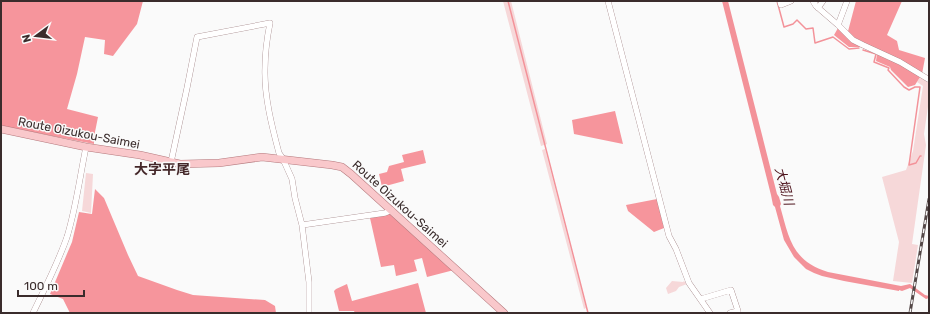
<svg xmlns="http://www.w3.org/2000/svg" width="930" height="314" font-family="Rubik,'Noto Sans JP',sans-serif">
  <style>
    .green { fill: #f6d8d9 }
    .forest { fill: #f6959c }
    .water { fill: #f39299 }
    .lines { fill: none; stroke-linecap: round; stroke-linejoin: round }
    .stream { stroke: #f39299; stroke-width: 1.5 }
    .minor-casing { stroke: #957375; stroke-width: 6 }
    .major-casing { stroke: #b4797d; stroke-width: 8 }
    .minor { stroke: #fff; stroke-width: 5.5 }
    .major { stroke: #f9c8cb; stroke-width: 7 }
    .rail-casing { stroke: #534747; stroke-width: 3 }
    .rail { stroke: #fafafa; stroke-width: 1.5; stroke-dasharray: 4.5; stroke-linecap: butt }
    .labels { text-anchor: middle; stroke-width: 3; stroke-linejoin: round; paint-order: stroke }
    .street-label { font-size: 12px; fill: #3a2c2c; stroke: #fafafa }
    .water-label { font-size: 13px; font-style: italic; fill: #4c111a; stroke: #fafafa }
    .quarter-label { font-size: 14px; font-weight: bold; fill: #442729; stroke: #fafafa }
  </style>
  <rect width="100%" height="100%" fill="#fafafa"/>
  <path class="green" d="M 503,1 L 511,1 L 547,144 L 541,146 Z
    M 921,76 L 927,81 L 929,84 L 929,100 L 924,134 L 926,145 L 912,244 L 918,245 L 912,283 L 893,281 L 899,242 L 882,177 L 906,170 L 913,151 L 923,86 L 917,82 Z
    M 545,149 L 586,308 L 584,309 L 542,150 Z
    M 86,173 L 93,174 L 91,213 L 82,211 Z
    M 672,281 L 683,282 L 684,281 L 687,284 L 679,287 L 676,291 L 668,294 L 666,288 Z"/>
  <path class="forest" d="M 1,1 L 143,1 L 137,24 L 113,56 L 104,54 L 105,40 L 85,37 L 77,74 L 67,109 L 98,117 L 94,137 L 94,144 L 1,126 Z
    M 856,1 L 902,1 L 887,35 L 897,41 L 899,50 L 925,58 L 922,74 L 915,85 L 908,87 L 891,70 L 890,67 L 876,61 L 877,54 L 860,47 L 849,47 L 834,35 L 838,28 L 847,35 Z
    M 615,111 L 623,144 L 574,134 L 572,120 Z
    M 423,150 L 426,163 L 401,169 L 404,181 L 382,187 L 379,174 L 387,172 L 389,166 L 404,162 L 402,155 Z
    M 95,189 L 104,198 L 128,255 L 138,276 L 177,290 L 193,295 L 265,300 L 275,306 L 276,313 L 70,313 L 63,299 L 50,294 L 72,242 L 79,212 L 92,214 Z
    M 657,199 L 664,228 L 654,232 L 628,211 L 626,205 Z
    M 391,213 L 454,270 L 427,277 L 422,258 L 414,260 L 417,271 L 396,276 L 394,265 L 381,267 L 370,218 Z
    M 418,283 L 426,313 L 355,313 L 354,311 L 339,311 L 334,291 L 336,289 L 347,284 L 352,301 Z"/>
  <path class="water" d="M 722,1 L 728,1 L 777,194 L 779,197 L 781,204 L 780,206 C 789,238 792,261 828,272 L 901,286 L 910,284 L 925,295 L 929,296 L 929,298 L 926,299 L 910,288 L 902,291 L 899,290 L 899,291 L 844,281 L 822,276 L 814,273 L 806,269 L 794,257 L 784,240 L 775,207 L 773,205 L 771,195 Z"/>
  <g class="lines">
    <path class="stream" d="M 508,1 L 588,313
      M 777,1 L 784,27 L 793,24 L 797,20 L 806,29 L 813,28 L 815,43 L 833,37 L 849,49 L 859,48
      M 863,50 L 876,54 L 874,62 L 889,68 L 888,70 L 904,87 L 909,90 L 915,87 L 920,87 L 909,165 L 916,163 L 920,156 L 921,156"/>
    <defs>
      <path id="minor" d="M 608,1 L 669,236 L 676,249 L 689,283 L 710,313
        M 780,1 L 781,5 L 791,1
        M 813,1 L 816,6 L 838,25 L 853,40 L 863,45 L 900,62 L 928,79
        M 818,8 L 823,1
        M 838,25 L 847,1
        M 171,162 L 187,88 L 197,37 L 270,23 C 267,38 265,53 265,68 C 264,96 272,127 279,153 L 283,159 L 292,179 L 295,198 L 302,225 L 309,282 L 309,313
        M 302,225 L 385,213 L 392,210
        M 701,299 L 731,290 L 738,311 L 730,313
        M 33,313 C 45,288 58,263 67,237 C 76,208 80,176 86,147"/>
      <path id="major" d="M 1,129 L 86,147 L 140,155 L 180,164 L 219,163 L 262,157 L 332,165 L 342,167 L 351,174 L 504,313"/>
    </defs>
    <use href="#minor" class="minor-casing"/>
    <use href="#major" class="major-casing"/>
    <use href="#minor" class="minor"/>
    <use href="#major" class="major"/>
    <defs>
      <path id="rail" d="M 910,313 L 929,199"/>
    </defs>
    <use href="#rail" class="rail-casing"/>
    <use href="#rail" class="rail"/>
  </g>
  <g class="labels">
    <g class="street-label">
      <text transform="translate(79 133) rotate(11)" y="4">Route Oizukou-Saimei</text>
      <text transform="translate(400 204) rotate(42)" y="4">Route Oizukou-Saimei</text>
    </g>
    <g class="water-label">
      <text transform="translate(785 186) rotate(75)" y="5">大堀川</text>
    </g>
    <g class="quarter-label">
      <text x="162" y="174">大字平尾</text>
    </g>
  </g>
  <rect width="930" height="314" fill="none" stroke="#3a2c2c" stroke-width="4"/>
  <g transform="translate(36 36) rotate(255)" stroke="#fafafa" stroke-width="3" paint-order="stroke">
  <path d="M0-3L7 15L0 10L-7 15Z" fill="#3a2c2c"/>
  <text y="-6" font-size="11" font-weight="bold" text-anchor="middle" fill="#3a2c2c">N</text>
  </g>
  <path d="M18 290v6h66v-6" fill="none" stroke="#3a2c2c" stroke-width="2"/>
  <text x="24" y="290" font-size="12" fill="#3a2c2c" stroke="#fafafa" stroke-width="3" paint-order="stroke">100 m</text>
</svg>
